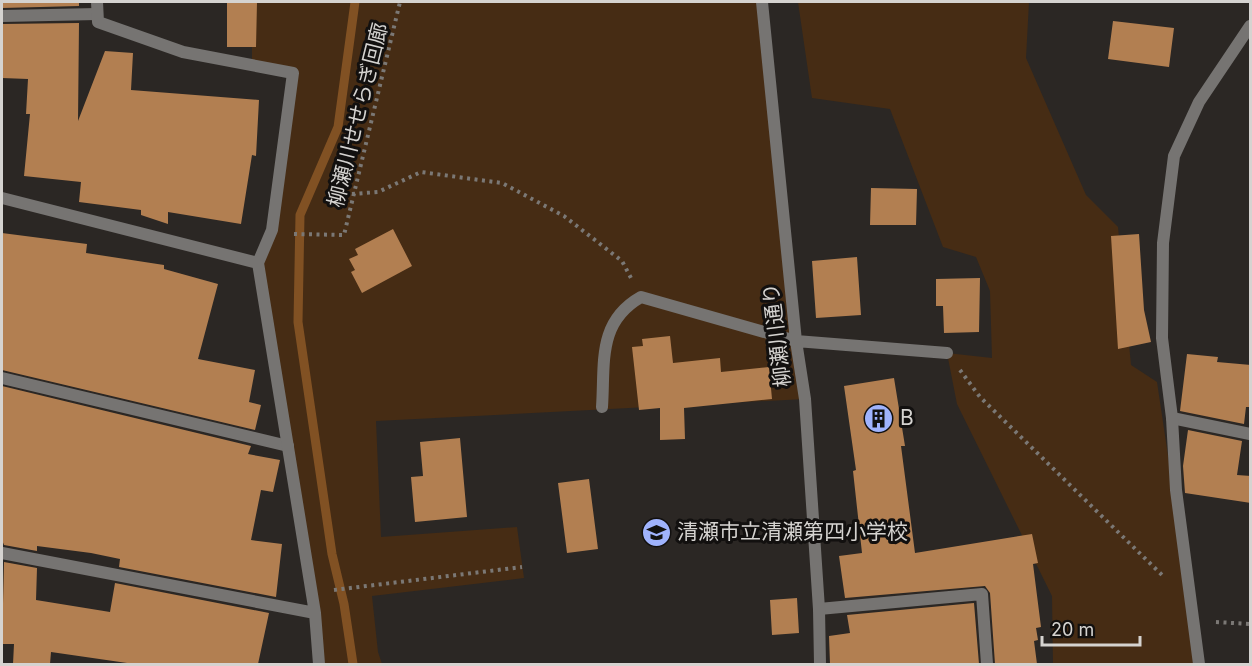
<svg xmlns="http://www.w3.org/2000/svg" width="1252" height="666" font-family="Inter,'Noto Sans JP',sans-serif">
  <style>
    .green { fill: #462c14 }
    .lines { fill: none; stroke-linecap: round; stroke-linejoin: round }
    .stream { stroke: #815123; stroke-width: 9 }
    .building { fill: #b27f51 }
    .path { stroke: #7b7875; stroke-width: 4; stroke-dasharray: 3 4.5; stroke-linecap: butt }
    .lane { stroke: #767472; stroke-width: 12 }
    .street { stroke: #767472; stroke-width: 12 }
    .labels { text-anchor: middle; stroke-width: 6; stroke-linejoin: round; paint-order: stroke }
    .street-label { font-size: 21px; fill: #d5d3d0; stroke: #12100f }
    .poi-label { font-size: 21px; fill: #d5d3d0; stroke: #12100f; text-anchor: start }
  </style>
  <rect width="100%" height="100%" fill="#2b2724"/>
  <path class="green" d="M 252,2 L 762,2 L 805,399 L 376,421 L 381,537 L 517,527 L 524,578 L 372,596 L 378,652 L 382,664 L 319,664 L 258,263 L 272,230 L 293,73 L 252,65 Z
    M 798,2 L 1029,2 L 1026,58 L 1086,195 L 1118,227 L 1131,365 L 1157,382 L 1192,616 L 1193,664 L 1053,664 L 1052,596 L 957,404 L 947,353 L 992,358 L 990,291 L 976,257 L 943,247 L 890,109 L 812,98 Z"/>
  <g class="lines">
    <path class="stream" d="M 353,664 L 344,604 L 332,554 L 298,322 L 300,215 L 338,127 L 355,2"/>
  </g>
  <path class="building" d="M 2,2 L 79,2 L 79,6 L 2,8 Z
    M 227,2 L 257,2 L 256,47 L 227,47 Z
    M 1113,21 L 1174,28 L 1169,67 L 1108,59 Z
    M 79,23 L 78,121 L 105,51 L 133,53 L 131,90 L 259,100 L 256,156 L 252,155 L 241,224 L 168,212 L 168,224 L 141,215 L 141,210 L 79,202 L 81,182 L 24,176 L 30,114 L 26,114 L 28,79 L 2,78 L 2,24 Z
    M 871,188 L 917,189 L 916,225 L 870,225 Z
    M 393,229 L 412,266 L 362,293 L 351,272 L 355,270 L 349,259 L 358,255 L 355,249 Z
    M 2,233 L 87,244 L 86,253 L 164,265 L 164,269 L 218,284 L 198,359 L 255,370 L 249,402 L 261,405 L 255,430 L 2,370 Z
    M 1139,234 L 1144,310 L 1151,342 L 1118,349 L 1111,236 Z
    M 857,257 L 861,315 L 816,318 L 812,261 Z
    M 980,278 L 979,332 L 944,333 L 943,306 L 936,306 L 936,279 Z
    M 670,336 L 673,363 L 720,358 L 721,372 L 769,367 L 772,399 L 684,408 L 685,439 L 660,440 L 660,408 L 639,410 L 632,347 L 643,346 L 642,339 Z
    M 1187,354 L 1218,357 L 1217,362 L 1251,365 L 1251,407 L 1246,407 L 1244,424 L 1180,411 Z
    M 894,378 L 905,446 L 901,446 L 915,553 L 1032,534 L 1038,563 L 1033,564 L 1041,627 L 1036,628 L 1038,640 L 1034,641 L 1037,664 L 995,664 L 990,593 L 985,586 L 845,598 L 839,556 L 862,553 L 853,471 L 856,470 L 844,386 Z
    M 2,386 L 251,446 L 248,454 L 280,460 L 273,492 L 261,490 L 251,540 L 282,544 L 276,597 L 119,567 L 120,559 L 91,553 L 37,546 L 37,551 L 4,545 L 2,540 Z
    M 1188,430 L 1242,441 L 1237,475 L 1251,476 L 1251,503 L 1185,493 L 1183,466 Z
    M 460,438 L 467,517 L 415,522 L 411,477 L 423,476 L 420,442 Z
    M 589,479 L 598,549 L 567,553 L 558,483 Z
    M 4,562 L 37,568 L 36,600 L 110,612 L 115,583 L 269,613 L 258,664 L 134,664 L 51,652 L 50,664 L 13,664 L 14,644 L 2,644 Z
    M 797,598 L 799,633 L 772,635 L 770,600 Z
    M 974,603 L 979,664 L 830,664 L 829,636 L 850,633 L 847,615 Z"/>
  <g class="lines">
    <path class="path" d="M 352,194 L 378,192 L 421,172 L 502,183 L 564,216 L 622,261 L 631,278
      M 294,234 L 344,235 L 400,2
      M 960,370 L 980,397 L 1163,576
      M 334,590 L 522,567
      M 1216,622 L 1250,624"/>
    <path class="lane" d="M 2,16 L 97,14
      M 2,378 L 288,446
      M 1172,418 L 1250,434
      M 819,609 L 982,594 L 987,664"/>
    <path class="street" d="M 97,2 L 98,22 L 183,52 L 293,73 L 272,230 L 258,263 L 315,613 L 319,664
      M 762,2 L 796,341 L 805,399 L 819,609 L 820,664
      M 2,198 L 258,263
      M 602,407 C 605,363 597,322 641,297 L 796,341 L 947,353
      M 2,553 L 315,613
      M 1199,664 L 1176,490 L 1172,418 L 1162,338 L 1163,243 L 1174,156 L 1199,102 L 1250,26"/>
  </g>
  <defs>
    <symbol id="building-disc" viewBox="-11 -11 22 22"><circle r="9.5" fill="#9fb3fd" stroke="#12100f"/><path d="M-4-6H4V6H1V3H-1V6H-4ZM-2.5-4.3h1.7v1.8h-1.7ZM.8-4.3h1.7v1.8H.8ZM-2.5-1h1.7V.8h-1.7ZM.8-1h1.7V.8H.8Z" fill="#111"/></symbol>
    <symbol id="school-disc" viewBox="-11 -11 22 22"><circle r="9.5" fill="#9fb3fd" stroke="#12100f"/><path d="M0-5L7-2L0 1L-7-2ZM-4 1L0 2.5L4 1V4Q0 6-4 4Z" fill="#111"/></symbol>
  </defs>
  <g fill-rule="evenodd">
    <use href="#building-disc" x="862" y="402" width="33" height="33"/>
    <use href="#school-disc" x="640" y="516" width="33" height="33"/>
  </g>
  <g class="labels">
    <g class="street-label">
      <text transform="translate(358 115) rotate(-76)" y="7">柳瀬川せせらぎ回廊</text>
      <text transform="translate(777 335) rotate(-97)" y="7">柳瀬川通り</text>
    </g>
    <g class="poi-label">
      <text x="900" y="425">B</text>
      <text x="677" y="539">清瀬市立清瀬第四小学校</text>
    </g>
  </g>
  <rect width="1252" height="666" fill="none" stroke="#d5d3d0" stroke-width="6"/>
  <path d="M1042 636v9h98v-9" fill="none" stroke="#d5d3d0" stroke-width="3"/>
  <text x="1051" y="636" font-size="18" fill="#d5d3d0" stroke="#12100f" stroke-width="4.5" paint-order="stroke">20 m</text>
</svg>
